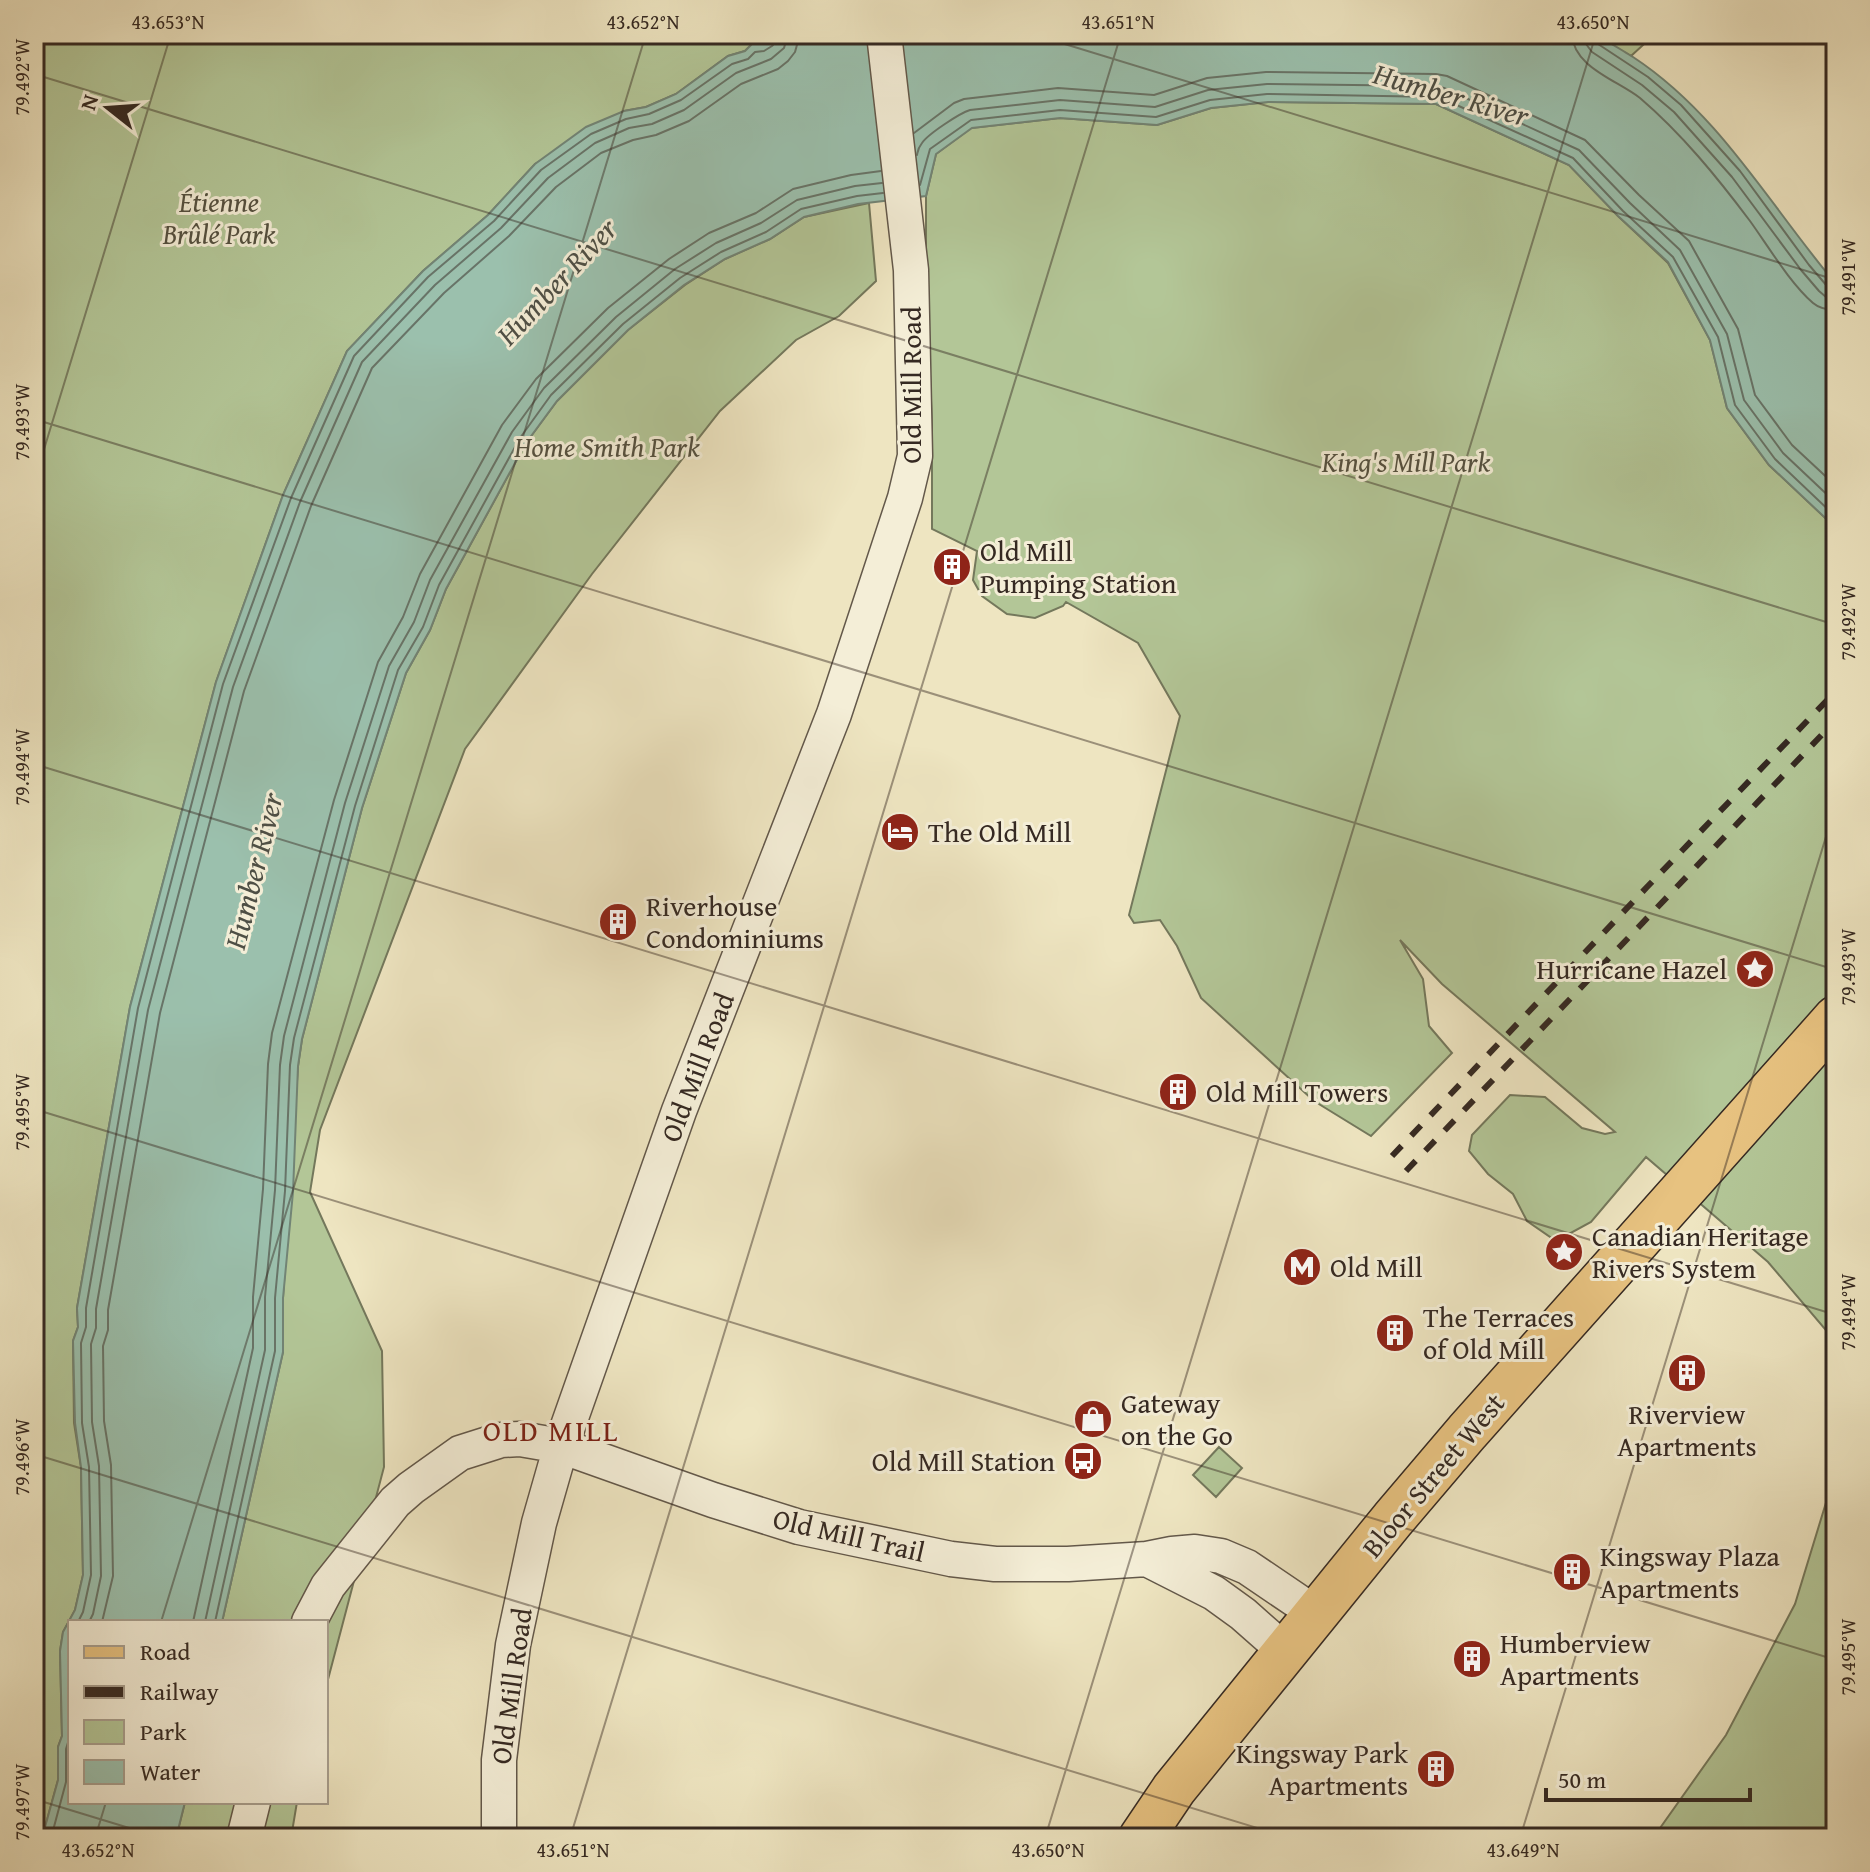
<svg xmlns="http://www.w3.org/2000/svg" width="1870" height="1872" font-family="'Gentium Book Plus',serif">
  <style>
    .green { fill: #b3c697; stroke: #74785c; stroke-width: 2 }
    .water { fill: #9bc0ad; stroke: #728475; stroke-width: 2 }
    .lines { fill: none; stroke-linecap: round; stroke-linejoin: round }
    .shore { stroke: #687468; stroke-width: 2 }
    .minor-casing { stroke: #63584a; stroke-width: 37 }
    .major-casing { stroke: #352922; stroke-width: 47 }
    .minor { stroke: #f4eed7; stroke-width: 34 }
    .major { stroke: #e7c280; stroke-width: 44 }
    .rail { stroke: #352922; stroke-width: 6; stroke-dasharray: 14 14; stroke-linecap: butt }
    .ticks { fill: none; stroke: #352922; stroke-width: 2; stroke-opacity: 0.45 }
    .labels { text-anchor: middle; stroke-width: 6; stroke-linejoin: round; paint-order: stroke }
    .park-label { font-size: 28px; font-style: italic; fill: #54503f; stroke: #f4eed7 }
    .street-label { font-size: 28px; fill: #352922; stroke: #f4eed7 }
    .poi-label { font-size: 28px; fill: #352922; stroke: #f4eed7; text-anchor: start }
    .water-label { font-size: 30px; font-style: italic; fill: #4e4f45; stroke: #f4eed7 }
    .neighbourhood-label { font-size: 30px; letter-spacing: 2px; fill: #7a1f14; stroke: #f4eed7 }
    .neatline { fill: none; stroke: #352922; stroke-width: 3 }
    .ticks-label { font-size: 20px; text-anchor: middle; fill: #352922 }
  </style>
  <rect width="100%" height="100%" fill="#eee5c1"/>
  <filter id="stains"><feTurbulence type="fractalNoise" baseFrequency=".0025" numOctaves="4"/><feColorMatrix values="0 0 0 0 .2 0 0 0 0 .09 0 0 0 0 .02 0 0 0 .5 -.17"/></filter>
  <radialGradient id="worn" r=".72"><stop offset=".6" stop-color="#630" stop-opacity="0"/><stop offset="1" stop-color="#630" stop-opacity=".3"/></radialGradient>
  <path class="green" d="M 34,34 L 772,34 L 762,43 L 752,44 L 745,51 L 728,56 L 676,94 L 646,107 L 624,111 L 535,164 L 488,215 L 423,271 L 347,351 L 283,495 L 216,682 L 130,1007 L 77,1308 L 78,1327 L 73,1341 L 74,1423 L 81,1467 L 83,1575 L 75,1610 L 63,1632 L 60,1651 L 62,1736 L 58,1747 L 58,1780 L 42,1838 L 34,1838 Z
    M 1590,34 L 1655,34 L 1631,56 Z
    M 1268,102 L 1436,104 L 1569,165 L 1618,216 L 1668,263 L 1710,340 L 1727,408 L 1769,465 L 1836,528 L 1836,1342 L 1768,1262 L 1646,1157 L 1591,1222 L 1556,1241 L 1527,1221 L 1513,1194 L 1488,1174 L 1469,1151 L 1472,1135 L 1510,1095 L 1545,1097 L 1582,1128 L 1605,1134 L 1615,1132 L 1442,984 L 1400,940 L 1423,979 L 1429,1026 L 1452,1053 L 1371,1136 L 1314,1101 L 1201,998 L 1177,946 L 1160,920 L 1134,923 L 1129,915 L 1180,716 L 1138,643 L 1066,602 L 1063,606 L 1035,618 L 1007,614 L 982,596 L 973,580 L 977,551 L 932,529 L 932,426 L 926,271 L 926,196 L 936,154 L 971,128 L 1060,118 L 1157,125 L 1211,108 Z
    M 869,203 L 876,281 L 839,316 L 796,340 L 720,411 L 592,574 L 465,749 L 320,1130 L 310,1192 L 382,1351 L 384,1467 L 326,1687 L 326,1622 L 222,1622 L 283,1352 L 283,1298 L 298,1066 L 302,1039 L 362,808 L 406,673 L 430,630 L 446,589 L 526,443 L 557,401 L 628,330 L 685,285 L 725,259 L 770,239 L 804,217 Z
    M 1219,1447 L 1242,1468 L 1216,1497 L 1193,1475 Z
    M 1836,1470 L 1836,1838 L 1653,1838 L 1726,1735 L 1795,1604 Z
    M 185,1802 L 297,1802 L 291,1838 L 176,1838 Z"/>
  <path class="water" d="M 772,34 L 1590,34 C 1606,39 1618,48 1633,57 C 1720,114 1770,206 1836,284 L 1836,528 L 1769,465 L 1727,408 L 1710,340 L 1668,262 L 1618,216 L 1569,165 L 1436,104 L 1268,102 L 1211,108 L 1157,125 L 1060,118 L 972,128 L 936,154 L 926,196 L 858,204 L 804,217 L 770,239 L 725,259 L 684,285 L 628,330 L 557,401 L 526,443 L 446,589 L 430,630 L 406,673 L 362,808 L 302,1039 L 298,1066 L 293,1192 L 283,1298 L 283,1352 L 222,1622 L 70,1622 L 70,1802 L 185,1802 L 176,1838 L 42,1838 L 58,1780 L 58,1747 L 62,1736 L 60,1651 L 63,1632 L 75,1610 L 83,1575 L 81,1467 L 75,1423 L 73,1341 L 78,1327 L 77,1308 L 130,1007 L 216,682 L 283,495 L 347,351 L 423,271 L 488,215 L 535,164 L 586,127 L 624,111 L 646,107 L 676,94 L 728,56 L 745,51 L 752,44 L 762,43 Z"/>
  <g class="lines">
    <path class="shore" d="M 1572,34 C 1573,67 1617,80 1640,98 C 1682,134 1717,177 1750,221 C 1768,246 1790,283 1813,303 C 1820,309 1827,310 1836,310
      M 1584,34 L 1586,44 L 1592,52 L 1642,85 L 1674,112 L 1732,177 L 1801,270 L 1819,291 L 1826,297 L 1836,298
      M 1594,34 L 1594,39 L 1598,44 L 1648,77 L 1681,105 L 1740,171 L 1809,265 L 1827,286 L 1836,288
      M 914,133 L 954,103 L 964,99 L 1058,88 L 1154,95 L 1207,78 L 1266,72 L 1436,74 L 1447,76 L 1585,140 L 1639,195 L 1689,241 L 1738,329 L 1755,395 L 1792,445 L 1836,486
      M 917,155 C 918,150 918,148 922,143 C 928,134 960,113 970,110 L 1060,100 L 1155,107 L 1208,90 L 1267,84 L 1436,86 L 1444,88 L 1579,150 L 1630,203 L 1680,250 L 1727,334 L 1744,400 L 1783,453 L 1836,503
      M 920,185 L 930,149 L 971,120 L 1060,110 L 1156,117 L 1210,100 L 1267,94 L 1439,97 L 1573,158 L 1623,211 L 1673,257 L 1718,337 L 1735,405 L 1775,459 L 1836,517
      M 78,1622 L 83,1612 L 91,1575 L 89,1467 L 82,1423 L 81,1343 L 86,1327 L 86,1308 L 138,1008 L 223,684 L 291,498 L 354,356 L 428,277 L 494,221 L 541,170 L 591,134 L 626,119 L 649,114 L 681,100 L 732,64 L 748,59 L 755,52 L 764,51 L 772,46 L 777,40 L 777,34
      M 89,1622 L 93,1614 L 101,1576 L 99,1466 L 92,1422 L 91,1344 L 96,1328 L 96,1309 L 148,1010 L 233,687 L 300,502 L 362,362 L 435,285 L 501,228 L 548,178 L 595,143 L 629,128 L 652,124 L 684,110 L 736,73 L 771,59 L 784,48 L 788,34
      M 102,1622 L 113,1576 L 111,1465 L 104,1421 L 103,1346 L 108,1330 L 108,1310 L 160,1013 L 244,691 L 311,506 L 372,368 L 444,293 L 509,236 L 556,187 L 601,153 L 633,140 L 656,135 L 689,121 L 741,84 L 778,69 L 788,61 L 795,52 L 800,34
      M 193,1622 L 253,1348 L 253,1297 L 263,1189 L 268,1064 L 272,1033 L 334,800 L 378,662 L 403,617 L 420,574 L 502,425 L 536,379 L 608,308 L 669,259 L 709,233 L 756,213 L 793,189 L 851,175 L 881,171
      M 205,1622 L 265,1350 L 265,1297 L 275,1190 L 280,1065 L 284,1036 L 345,803 L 389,666 L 414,622 L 430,580 L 512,432 L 544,388 L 616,317 L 675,269 L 716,243 L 761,223 L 797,200 L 855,186 L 882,183
      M 215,1622 L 275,1351 L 275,1298 L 285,1191 L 290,1065 L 294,1038 L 355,806 L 398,670 L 423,627 L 439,585 L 520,438 L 551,395 L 623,324 L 680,278 L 721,252 L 766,232 L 801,209 L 857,196 L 883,193
      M 51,1838 L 66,1782 L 66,1749 L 70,1736 L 68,1652 L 70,1640"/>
    <defs>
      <path id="minor" d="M 1147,1559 L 1214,1593 L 1243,1614 L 1285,1651
        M 309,1622 L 328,1586 L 395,1502 L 411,1488 L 460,1453 L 501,1440 L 520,1439 L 561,1446 L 713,1500 L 799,1527 L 951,1559 L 995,1564 L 1068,1564 L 1147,1559 L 1172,1554 L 1195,1552 L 1221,1556 L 1247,1567 L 1315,1613
        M 244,1838 L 253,1802
        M 499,1838 L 499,1760 L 513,1645 L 539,1523 L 561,1446 L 679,1111 L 834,714 L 905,498 L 915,456 L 911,270 L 884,34"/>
      <path id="major" d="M 1141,1838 L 1174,1789 L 1393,1519 L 1467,1432 L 1836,1018"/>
    </defs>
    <use href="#minor" class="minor-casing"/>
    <use href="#major" class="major-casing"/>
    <use href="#minor" class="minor"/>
    <use href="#major" class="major"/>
    <path class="rail" d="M 1392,1156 L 1647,887 L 1836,691
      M 1406,1171 L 1836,720"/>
  </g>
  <path class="ticks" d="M 1032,34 L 1836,280M 34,74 L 1836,625M 34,419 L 1836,970M 34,482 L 171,34M 34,764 L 1836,1315M 34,1109 L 1836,1660M 34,1454 L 1290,1838M 161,1622 L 646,34M 34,1799 L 162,1838M 95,1838 L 106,1802M 570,1838 L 1121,34M 1045,1838 L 1596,34M 1520,1838 L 1836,804"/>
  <defs>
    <symbol id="building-disc" viewBox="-11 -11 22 22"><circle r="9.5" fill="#8f2418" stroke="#f4eed7"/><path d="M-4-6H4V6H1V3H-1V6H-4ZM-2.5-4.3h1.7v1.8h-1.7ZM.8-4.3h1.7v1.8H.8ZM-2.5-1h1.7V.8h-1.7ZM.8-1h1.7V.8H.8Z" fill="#fff"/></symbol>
    <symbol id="hotel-disc" viewBox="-11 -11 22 22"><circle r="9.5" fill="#8f2418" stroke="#f4eed7"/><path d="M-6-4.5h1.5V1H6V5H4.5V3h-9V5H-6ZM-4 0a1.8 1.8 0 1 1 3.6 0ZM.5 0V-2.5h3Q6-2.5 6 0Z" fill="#fff"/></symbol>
    <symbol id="sight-disc" viewBox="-11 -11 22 22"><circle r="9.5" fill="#8f2418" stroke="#f4eed7"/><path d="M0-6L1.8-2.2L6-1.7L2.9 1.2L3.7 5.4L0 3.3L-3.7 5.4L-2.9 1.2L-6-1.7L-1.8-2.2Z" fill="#fff"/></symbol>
    <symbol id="metro-disc" viewBox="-11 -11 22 22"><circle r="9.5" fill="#8f2418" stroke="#f4eed7"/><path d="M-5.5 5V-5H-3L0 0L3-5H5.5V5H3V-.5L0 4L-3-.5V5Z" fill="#fff"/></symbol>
    <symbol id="shop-disc" viewBox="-11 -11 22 22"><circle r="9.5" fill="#8f2418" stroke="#f4eed7"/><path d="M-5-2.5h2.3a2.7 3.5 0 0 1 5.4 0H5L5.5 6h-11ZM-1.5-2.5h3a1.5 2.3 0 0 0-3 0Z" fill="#fff"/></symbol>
    <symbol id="bus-disc" viewBox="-11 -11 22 22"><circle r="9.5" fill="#8f2418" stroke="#f4eed7"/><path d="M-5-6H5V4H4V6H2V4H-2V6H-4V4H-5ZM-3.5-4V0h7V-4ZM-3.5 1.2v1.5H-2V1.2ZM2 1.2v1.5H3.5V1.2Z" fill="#fff"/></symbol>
  </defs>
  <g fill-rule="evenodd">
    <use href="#building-disc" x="930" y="545" width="44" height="44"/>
    <use href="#hotel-disc" x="878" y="810" width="44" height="44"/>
    <use href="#building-disc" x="596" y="900" width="44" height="44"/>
    <use href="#sight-disc" x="1733" y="947" width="44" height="44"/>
    <use href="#building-disc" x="1156" y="1070" width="44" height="44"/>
    <use href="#sight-disc" x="1542" y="1230" width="44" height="44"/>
    <use href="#metro-disc" x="1280" y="1245" width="44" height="44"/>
    <use href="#building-disc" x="1373" y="1311" width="44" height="44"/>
    <use href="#building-disc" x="1665" y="1351" width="44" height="44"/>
    <use href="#shop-disc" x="1071" y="1397" width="44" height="44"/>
    <use href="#bus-disc" x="1061" y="1439" width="44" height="44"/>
    <use href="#building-disc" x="1550" y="1550" width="44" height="44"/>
    <use href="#building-disc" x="1450" y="1637" width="44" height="44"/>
    <use href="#building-disc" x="1414" y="1747" width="44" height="44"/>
  </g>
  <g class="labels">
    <g class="park-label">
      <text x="219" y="212">Étienne<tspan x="219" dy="32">Brûlé Park</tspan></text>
      <text x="607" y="457">Home Smith Park</text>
      <text x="1406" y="472">King's Mill Park</text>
    </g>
    <g class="street-label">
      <text transform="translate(911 385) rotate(-90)" y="10">Old Mill Road</text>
      <text transform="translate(697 1067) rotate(-69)" y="10">Old Mill Road</text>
      <text transform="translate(1433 1475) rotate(-50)" y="10">Bloor Street West</text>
      <text transform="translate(849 1535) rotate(13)" y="10">Old Mill Trail</text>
      <text transform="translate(511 1686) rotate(-82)" y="10">Old Mill Road</text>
    </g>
    <g class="poi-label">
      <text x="980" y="561">Old Mill<tspan x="980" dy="32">Pumping Station</tspan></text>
      <text x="928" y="842">The Old Mill</text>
      <text x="646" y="916">Riverhouse<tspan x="646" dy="32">Condominiums</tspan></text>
      <text x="1727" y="979" text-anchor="end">Hurricane Hazel</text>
      <text x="1206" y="1102">Old Mill Towers</text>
      <text x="1592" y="1246">Canadian Heritage<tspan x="1592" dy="32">Rivers System</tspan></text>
      <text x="1330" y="1277">Old Mill</text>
      <text x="1423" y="1327">The Terraces<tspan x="1423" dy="32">of Old Mill</tspan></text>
      <text x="1121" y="1413">Gateway<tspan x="1121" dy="32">on the Go</tspan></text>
      <text x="1687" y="1424" text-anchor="middle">Riverview<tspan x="1687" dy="32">Apartments</tspan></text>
      <text x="1055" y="1471" text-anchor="end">Old Mill Station</text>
      <text x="1600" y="1566">Kingsway Plaza<tspan x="1600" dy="32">Apartments</tspan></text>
      <text x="1500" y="1653">Humberview<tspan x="1500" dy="32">Apartments</tspan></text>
      <text x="1408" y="1763" text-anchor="end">Kingsway Park<tspan x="1408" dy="32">Apartments</tspan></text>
    </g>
    <g class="water-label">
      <text transform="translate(1451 95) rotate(16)" y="10">Humber River</text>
      <text transform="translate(557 282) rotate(-47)" y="10">Humber River</text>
      <text transform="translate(254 871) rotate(-76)" y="10">Humber River</text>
    </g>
    <g class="neighbourhood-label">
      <text x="551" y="1441">OLD MILL</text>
    </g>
  </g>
  <rect width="1870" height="1872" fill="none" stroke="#eee5c1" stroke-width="88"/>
  <rect x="68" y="1620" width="260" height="184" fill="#f4eed7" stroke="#a89f8f" stroke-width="2"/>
  <rect x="84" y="1646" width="40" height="12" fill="#e7c280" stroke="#a89f8f" stroke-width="2"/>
  <text x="140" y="1660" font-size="24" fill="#352922">Road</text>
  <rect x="84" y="1686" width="40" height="12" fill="#352922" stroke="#a89f8f" stroke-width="2"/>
  <text x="140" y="1700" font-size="24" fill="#352922">Railway</text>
  <rect x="84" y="1720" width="40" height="24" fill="#b3c697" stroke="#a89f8f" stroke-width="2"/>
  <text x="140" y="1740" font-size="24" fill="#352922">Park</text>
  <rect x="84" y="1760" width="40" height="24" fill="#9bc0ad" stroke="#a89f8f" stroke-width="2"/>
  <text x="140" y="1780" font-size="24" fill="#352922">Water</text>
  <g transform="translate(108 108) rotate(287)" stroke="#f4eed7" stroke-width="6" paint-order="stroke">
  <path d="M0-6L14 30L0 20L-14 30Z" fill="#352922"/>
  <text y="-12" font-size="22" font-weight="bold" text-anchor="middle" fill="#352922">N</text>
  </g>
  <path d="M1546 1788v12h204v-12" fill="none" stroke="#352922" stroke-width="4"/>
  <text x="1558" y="1788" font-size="24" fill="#352922" stroke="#f4eed7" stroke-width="6" paint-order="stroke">50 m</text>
  <rect x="44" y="44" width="1782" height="1784" class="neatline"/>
  <g class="ticks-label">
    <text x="168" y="29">43.653°N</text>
    <text x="643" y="29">43.652°N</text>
    <text x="1118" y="29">43.651°N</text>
    <text x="1593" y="29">43.650°N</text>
    <text transform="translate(22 77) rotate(-90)" y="7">79.492°W</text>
    <text transform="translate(1848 277) rotate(-90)" y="7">79.491°W</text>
    <text transform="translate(22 422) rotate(-90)" y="7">79.493°W</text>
    <text transform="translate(1848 622) rotate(-90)" y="7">79.492°W</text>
    <text transform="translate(22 767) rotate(-90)" y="7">79.494°W</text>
    <text transform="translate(1848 967) rotate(-90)" y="7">79.493°W</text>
    <text transform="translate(22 1112) rotate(-90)" y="7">79.495°W</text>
    <text transform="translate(1848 1312) rotate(-90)" y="7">79.494°W</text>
    <text transform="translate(22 1457) rotate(-90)" y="7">79.496°W</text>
    <text transform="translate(1848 1657) rotate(-90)" y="7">79.495°W</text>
    <text transform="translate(22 1802) rotate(-90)" y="7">79.497°W</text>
    <text x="98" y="1857">43.652°N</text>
    <text x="573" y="1857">43.651°N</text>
    <text x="1048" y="1857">43.650°N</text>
    <text x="1523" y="1857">43.649°N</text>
  </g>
  <rect width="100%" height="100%" filter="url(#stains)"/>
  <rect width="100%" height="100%" fill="url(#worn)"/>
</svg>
